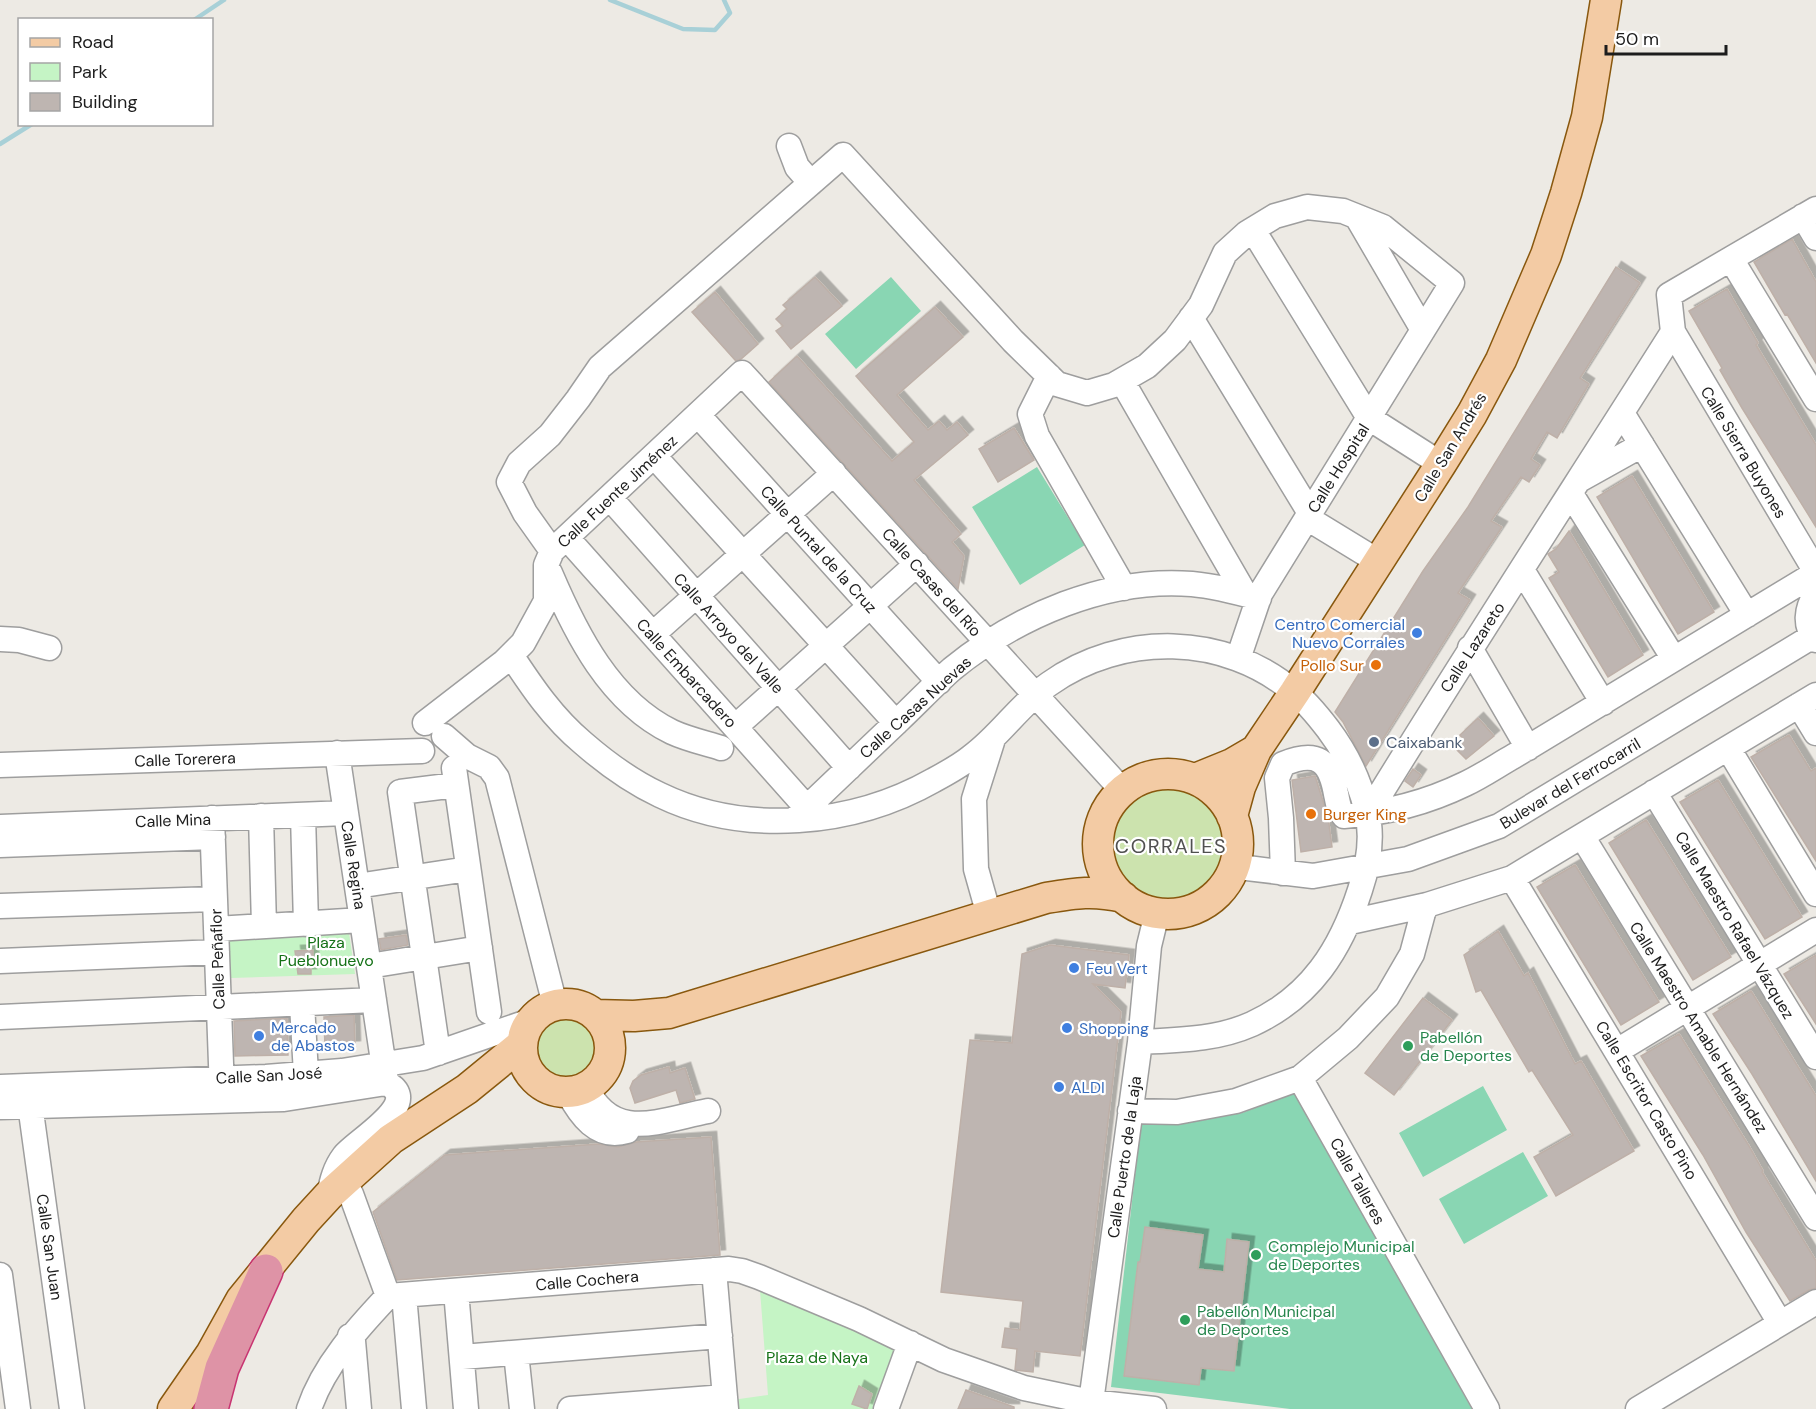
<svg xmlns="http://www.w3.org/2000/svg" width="1816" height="1409" font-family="'DM Sans',sans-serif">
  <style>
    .grass { fill: #cce3ae }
    .park { fill: #c5f4c5 }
    .pitch { fill: #89d6b3 }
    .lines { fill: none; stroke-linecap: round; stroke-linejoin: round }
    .stream { stroke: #a8d0d7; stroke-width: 4.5 }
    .building { fill: #beb5b1; stroke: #beb0a8; stroke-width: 1.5; filter: url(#shadow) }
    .minor-casing { stroke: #9e9e9e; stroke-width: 27 }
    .major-casing { stroke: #89580e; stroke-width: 33 }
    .highway-casing { stroke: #c83471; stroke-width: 36 }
    .minor { stroke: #fff; stroke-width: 24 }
    .major { stroke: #f3cba4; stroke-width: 30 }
    .highway { stroke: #de93a6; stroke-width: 33 }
    .shop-dot { fill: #3f7fe0; stroke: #fff; stroke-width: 2 }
    .food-dot { fill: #e8710a; stroke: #fff; stroke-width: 2 }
    .service-dot { fill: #5c6f8a; stroke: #fff; stroke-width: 2 }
    .leisure-dot { fill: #2e9e5b; stroke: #fff; stroke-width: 2 }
    .labels { text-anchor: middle; stroke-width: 4.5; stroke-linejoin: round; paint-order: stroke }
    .street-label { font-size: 16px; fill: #1d1d1d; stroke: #fff }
    .shop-label { font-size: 16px; fill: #366cbe; stroke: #fff; text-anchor: start }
    .food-label { font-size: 16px; fill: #c56008; stroke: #fff; text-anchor: end }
    .service-label { font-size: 16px; fill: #4e5e75; stroke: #fff; text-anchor: start }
    .park-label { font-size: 16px; fill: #157117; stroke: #fff }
    .leisure-label { font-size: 16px; fill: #27864d; stroke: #fff; text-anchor: start }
    .quarter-label { font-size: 20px; letter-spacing: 1.5px; fill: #505050; stroke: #fff }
  </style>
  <defs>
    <filter id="shadow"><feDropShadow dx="5.5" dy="-5.5" stdDeviation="0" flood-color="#0004"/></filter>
  </defs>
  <rect width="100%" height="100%" fill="#edeae4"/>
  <path class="grass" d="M1112 843a56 56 0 1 1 112 0a56 56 0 1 1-112 0Z
    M532 1047a34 34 0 1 1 68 0a34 34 0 1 1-68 0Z"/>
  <path class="park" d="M 348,926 L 355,974 L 231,978 L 228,932 Z
    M 759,1277 L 910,1343 L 886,1409 L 726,1409 L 725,1401 L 768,1395 Z"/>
  <path class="pitch" d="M 891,277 L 921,311 L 856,369 L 825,334 Z
    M 1037,467 L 1085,545 L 1020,585 L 972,507 Z
    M 1483,1086 L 1507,1130 L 1423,1177 L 1399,1133 Z
    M 1294,1093 L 1472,1409 L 1290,1409 L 1111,1387 L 1141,1122 L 1184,1123 L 1242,1113 Z
    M 1523,1152 L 1548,1196 L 1464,1244 L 1439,1199 Z"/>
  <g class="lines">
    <path class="stream" d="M 610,0 L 683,29 L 715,30 L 730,13 L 724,0
      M 194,20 L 224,0
      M 0,144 L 32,124"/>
  </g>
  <path class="building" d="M 1792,239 L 1816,282 L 1816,363 L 1787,314 L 1785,315 L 1754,262 Z
    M 1616,267 L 1640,283 L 1580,378 L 1589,384 L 1557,438 L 1547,432 L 1531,459 L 1540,465 L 1529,482 L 1521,477 L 1491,521 L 1502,527 L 1458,593 L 1470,600 L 1366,766 L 1343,722 L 1335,712 L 1423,571 L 1468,507 Z
    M 815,277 L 842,306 L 791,349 L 776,331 L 783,326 L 776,319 L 787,309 L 783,305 Z
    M 1727,289 L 1758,343 L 1756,345 L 1816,445 L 1816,527 L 1742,408 L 1720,370 L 1722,368 L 1689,311 Z
    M 715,292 L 758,344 L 741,359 L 736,361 L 692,312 Z
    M 935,307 L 963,337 L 897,395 L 928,430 L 939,421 L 947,430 L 957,422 L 968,435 L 914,480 L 961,534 L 952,542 L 964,556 L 958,589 L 769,382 L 797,356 L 892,461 L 914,442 L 856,376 Z
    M 1014,428 L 1034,460 L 998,482 L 979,449 Z
    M 1632,476 L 1714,612 L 1678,634 L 1597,497 Z
    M 1569,531 L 1643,655 L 1608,677 L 1549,578 L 1559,572 L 1548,554 L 1556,549 Z
    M 1478,718 L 1494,736 L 1466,759 L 1454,747 L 1463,739 L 1460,735 Z
    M 1789,735 L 1811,771 L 1816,768 L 1816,861 L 1751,757 Z
    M 1413,769 L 1421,775 L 1413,787 L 1405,781 Z
    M 1315,776 L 1328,817 L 1332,847 L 1301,852 L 1292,780 Z
    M 1718,780 L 1802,917 L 1765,939 L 1680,802 Z
    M 1646,820 L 1731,957 L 1693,980 L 1609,843 Z
    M 1575,865 L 1659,1002 L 1621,1025 L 1537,887 Z
    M 1498,931 L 1524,976 L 1528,973 L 1575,1064 L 1581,1061 L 1634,1151 L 1556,1196 L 1534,1157 L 1573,1135 L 1532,1070 L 1529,1072 L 1481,990 L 1476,992 L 1464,955 Z
    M 406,935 L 408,945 L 381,950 L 379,939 Z
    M 1050,945 L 1129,955 L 1125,988 L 1093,984 L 1121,1012 L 1080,1356 L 1035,1351 L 1033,1372 L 1015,1370 L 1017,1349 L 1002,1347 L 1005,1328 L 1020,1330 L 1023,1301 L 941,1292 L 970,1040 L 1012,1043 L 1022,954 Z
    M 313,950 L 313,967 L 311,967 L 311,974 L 298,974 L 295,951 Z
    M 1816,955 L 1816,1024 L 1784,974 Z
    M 1751,991 L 1816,1096 L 1816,1181 L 1752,1074 L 1713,1014 Z
    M 1423,998 L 1452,1020 L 1394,1095 L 1365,1073 Z
    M 354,1015 L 355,1046 L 325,1048 L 324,1017 Z
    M 287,1018 L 288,1055 L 235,1056 L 234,1021 Z
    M 1679,1034 L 1749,1146 L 1763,1171 L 1762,1172 L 1816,1261 L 1816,1288 L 1809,1290 L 1790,1301 L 1746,1232 L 1703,1155 L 1641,1056 Z
    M 669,1067 L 670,1073 L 685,1068 L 695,1099 L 680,1103 L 676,1090 L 635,1103 L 630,1088 L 633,1081 L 641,1075 Z
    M 711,1137 L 720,1255 L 397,1280 L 373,1212 L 445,1155 L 599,1144 L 618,1147 L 636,1142 Z
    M 1145,1227 L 1203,1235 L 1198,1269 L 1224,1272 L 1227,1239 L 1249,1242 L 1234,1371 L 1201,1368 L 1199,1385 L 1124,1376 L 1138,1262 L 1140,1262 Z
    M 859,1386 L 872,1394 L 867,1409 L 852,1404 Z
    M 966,1390 L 1014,1407 L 1014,1409 L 958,1409 Z"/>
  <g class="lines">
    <defs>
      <path id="minor" d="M 789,146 L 797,167 L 811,183
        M 1816,209 L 1669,295 L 1673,332 L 1816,572
        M 1803,216 L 1816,238
        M 1357,217 L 1423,330
        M 1253,230 L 1369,418 L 1441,464
        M 1731,259 L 1816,399
        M 1191,318 L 1310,513
        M 1049,376 L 1030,414 L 1037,436 L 1124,588
        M 1122,381 L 1245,594
        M 1622,413 L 1747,615
        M 698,415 L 939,682
        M 654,456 L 896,723
        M 1581,479 L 1642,445
        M 1571,494 L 1674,659
        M 610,498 L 849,768
        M 1307,518 L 1379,562
        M 567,538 L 807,808
        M 552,551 L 525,513 L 509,482 L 519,463 L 550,435 L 578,399 L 600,367 L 843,155 L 1013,341 L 1057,384 L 1087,393 L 1114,385 L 1147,366 L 1175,340 L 1201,305 L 1225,253 L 1247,233 L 1275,216 L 1307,207 L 1343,211 L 1383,227 L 1452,283 L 1260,594 L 1238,659
        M 1522,570 L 1603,703
        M 550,573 C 576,634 610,702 672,732 C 687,739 705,743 721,748
        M 1816,594 C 1806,609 1804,626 1816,640
        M 653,634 L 834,473
        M 0,639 L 19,640 L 49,648
        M 1470,648 L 1528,748
        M 511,655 C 532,687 553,718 583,743 C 606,763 632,782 660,795 C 745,836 853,826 934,780 C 947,773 960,766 971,757 C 1000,736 1020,704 1049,684 C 1122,632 1225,633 1294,692 C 1307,702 1318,716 1328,729 C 1347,754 1360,782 1367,812 C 1373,837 1368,866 1360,890 C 1341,949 1311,997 1252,1024 C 1216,1040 1178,1040 1140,1042
        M 1799,705 L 1816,733
        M 425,723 L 504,662 L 523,643 L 546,601 L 546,565 L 552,551 L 742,373 L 1122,790
        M 735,727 L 917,564
        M 444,736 L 467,756 L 489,767 L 497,778 L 555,1005
        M 1728,748 L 1816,894
        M 337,753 L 386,1081
        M 0,765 L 422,751
        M 454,768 L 489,1012
        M 1654,792 L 1816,1057
        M 1368,814 C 1467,652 1571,493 1673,332
        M 303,815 L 306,924
        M 261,816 L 264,926
        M 212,818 L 222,1091
        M 794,820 C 829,787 864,753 899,720 C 917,703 934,685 952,669 C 1017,616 1107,577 1192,584 C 1215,586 1237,592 1259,598
        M 0,827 L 346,813
        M 1582,836 L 1816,1218
        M 0,845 L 213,837
        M 1235,864 L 1247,868 L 1313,876 L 1408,859 L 1499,826 L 1813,636
        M 1283,873 L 1281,818 L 1277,778 L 1283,764 C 1317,750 1330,760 1336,794 C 1338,802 1338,810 1344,816 C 1386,813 1428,802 1465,784 C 1482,776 1498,765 1514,756 L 1816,573
        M 1512,878 L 1780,1323
        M 357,886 L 468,869
        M 0,906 L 215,899
        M 989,915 L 976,869 L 974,799 L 993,739
        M 1350,922 L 1427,905 L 1512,878 L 1816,695
        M 216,929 L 362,920
        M 0,961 L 217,952
        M 369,966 L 480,948
        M 302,1004 L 306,1074
        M 0,1017 L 374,1000
        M 1617,1051 L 1816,930
        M 438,1053 L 400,792 L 456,785
        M 1300,1078 L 1487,1409
        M 0,1087 L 266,1077 L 342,1071 L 423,1058 L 530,1021
        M 586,1087 C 612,1144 661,1120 708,1111
        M 28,1090 L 72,1409
        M 568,1092 C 580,1115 597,1140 627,1131
        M 0,1107 L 284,1099 L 386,1083
        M 1130,1111 L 1177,1112 L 1236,1101 L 1300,1078 L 1348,1038 L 1387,997 L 1412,954 L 1423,913 L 1427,905
        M 341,1183 L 351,1194 L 388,1296
        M 329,1195 C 332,1180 335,1168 344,1156 C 355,1141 426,1102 386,1083
        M 714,1270 L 726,1409
        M 0,1275 L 18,1409
        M 456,1291 L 466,1409
        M 404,1295 L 414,1409
        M 350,1336 L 353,1341 L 359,1409
        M 516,1353 L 522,1409
        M 462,1357 L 720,1336
        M 1091,1402 L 1140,1042 L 1149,946 L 1157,913
        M 309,1409 C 324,1365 357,1329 388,1296 L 729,1269 L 742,1271 L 759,1277 L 859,1319 L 944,1360 L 1024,1388 L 1091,1402 L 1154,1409
        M 570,1409 L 725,1397
        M 886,1409 L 910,1343
        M 1638,1409 L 1816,1302"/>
      <path id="major" d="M1098 844a70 70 0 1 1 140 0a70 70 0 1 1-140 0Z
        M 1195,779 L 1232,764 L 1256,750
        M 1232,816 L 1240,787 L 1256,750 L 1295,692 L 1441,464 L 1472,414 L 1501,360 L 1546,255 L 1566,193 L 1587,117 L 1606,0
        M522 1048a44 44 0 1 1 88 0a44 44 0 1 1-88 0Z
        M 595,1015 L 634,1016 L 669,1013 L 1046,898 C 1076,893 1093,890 1123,897
        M 173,1409 L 211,1354 L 241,1300 L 306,1220 L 329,1195 L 391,1139 L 467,1089 L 522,1044"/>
      <path id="highway" d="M 211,1409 L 222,1368 L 266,1271"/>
    </defs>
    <use href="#minor" class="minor-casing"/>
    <use href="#major" class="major-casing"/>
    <use href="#highway" class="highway-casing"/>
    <use href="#minor" class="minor"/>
    <use href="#major" class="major"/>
    <use href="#highway" class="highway"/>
  </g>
  <g class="shop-dot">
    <circle cx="1417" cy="633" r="6"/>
    <circle cx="1074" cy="968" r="6"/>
    <circle cx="1067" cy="1028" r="6"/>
    <circle cx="259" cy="1036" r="6"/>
    <circle cx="1059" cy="1087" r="6"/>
  </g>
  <g class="food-dot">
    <circle cx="1376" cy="665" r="6"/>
    <circle cx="1311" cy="814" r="6"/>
  </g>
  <circle class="service-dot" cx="1374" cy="742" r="6"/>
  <g class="leisure-dot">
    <circle cx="1408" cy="1046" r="6"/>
    <circle cx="1256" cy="1255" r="6"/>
    <circle cx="1185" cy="1320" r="6"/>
  </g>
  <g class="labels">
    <g class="street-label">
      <text transform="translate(1450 447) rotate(-59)" y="6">Calle San Andrés</text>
      <text transform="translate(1744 452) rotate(59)" y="6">Calle Sierra Buyones</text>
      <text transform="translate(1338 468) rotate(-58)" y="6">Calle Hospital</text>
      <text transform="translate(617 491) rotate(-43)" y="6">Calle Fuente Jiménez</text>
      <text transform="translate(819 549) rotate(48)" y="6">Calle Puntal de la Cruz</text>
      <text transform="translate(932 582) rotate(48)" y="6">Calle Casas del Río</text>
      <text transform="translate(729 633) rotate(48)" y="6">Calle Arroyo del Valle</text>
      <text transform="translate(1472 647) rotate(-57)" y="6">Calle Lazareto</text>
      <text transform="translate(687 673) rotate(48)" y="6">Calle Embarcadero</text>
      <text transform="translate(915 707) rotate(-42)" y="6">Calle Casas Nuevas</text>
      <text transform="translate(185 759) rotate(-2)" y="6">Calle Torerera</text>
      <text transform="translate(1570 783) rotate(-31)" y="6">Bulevar del Ferrocarril</text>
      <text transform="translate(173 820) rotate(-2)" y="6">Calle Mina</text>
      <text transform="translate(354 865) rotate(81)" y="6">Calle Regina</text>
      <text transform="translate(1735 925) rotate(59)" y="6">Calle Maestro Rafael Vázquez</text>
      <text transform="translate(217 959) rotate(-92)" y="6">Calle Peñaflor</text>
      <text transform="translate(1699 1027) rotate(58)" y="6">Calle Maestro Amable Hernández</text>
      <text transform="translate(269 1075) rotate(-3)" y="6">Calle San José</text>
      <text transform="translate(1647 1100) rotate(59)" y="6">Calle Escritor Casto Pino</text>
      <text transform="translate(1124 1157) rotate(-82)" y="6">Calle Puerto de la Laja</text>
      <text transform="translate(1358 1181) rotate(61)" y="6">Calle Talleres</text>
      <text transform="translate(50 1247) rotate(82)" y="6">Calle San Juan</text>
      <text transform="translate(587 1280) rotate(-5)" y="6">Calle Cochera</text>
    </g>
    <g class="shop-label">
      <text x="1405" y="630" text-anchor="end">Centro Comercial<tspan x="1405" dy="18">Nuevo Corrales</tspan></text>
      <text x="1086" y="974">Feu Vert</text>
      <text x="271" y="1033">Mercado<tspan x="271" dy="18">de Abastos</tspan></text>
      <text x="1079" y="1034">Shopping</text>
      <text x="1071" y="1093">ALDI</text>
    </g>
    <g class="food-label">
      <text x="1364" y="671">Pollo Sur</text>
      <text x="1323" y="820" text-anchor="start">Burger King</text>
    </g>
    <g class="service-label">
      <text x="1386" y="748">Caixabank</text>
    </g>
    <g class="park-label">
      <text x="326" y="948">Plaza<tspan x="326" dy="18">Pueblonuevo</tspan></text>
      <text x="817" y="1363">Plaza de Naya</text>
    </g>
    <g class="leisure-label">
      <text x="1420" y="1043">Pabellón<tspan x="1420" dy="18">de Deportes</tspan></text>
      <text x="1268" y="1252">Complejo Municipal<tspan x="1268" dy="18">de Deportes</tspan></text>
      <text x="1197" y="1317">Pabellón Municipal<tspan x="1197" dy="18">de Deportes</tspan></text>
    </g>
    <g class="quarter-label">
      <text x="1171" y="853">CORRALES</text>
    </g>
  </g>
  <rect x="18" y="18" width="195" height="108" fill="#ffffff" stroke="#a5a5a5" stroke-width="1.5"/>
  <rect x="30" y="38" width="30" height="9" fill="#f3cba4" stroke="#a5a5a5" stroke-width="1.5"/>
  <text x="72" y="48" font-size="18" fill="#1d1d1d">Road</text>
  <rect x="30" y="63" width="30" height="18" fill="#c5f4c5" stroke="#a5a5a5" stroke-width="1.5"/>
  <text x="72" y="78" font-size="18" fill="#1d1d1d">Park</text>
  <rect x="30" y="93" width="30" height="18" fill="#beb5b1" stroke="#a5a5a5" stroke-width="1.5"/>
  <text x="72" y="108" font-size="18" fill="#1d1d1d">Building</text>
  <path d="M1606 45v9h120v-9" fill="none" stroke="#1d1d1d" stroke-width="3"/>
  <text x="1615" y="45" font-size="18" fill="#1d1d1d" stroke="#ffffff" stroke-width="4.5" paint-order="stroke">50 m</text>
</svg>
